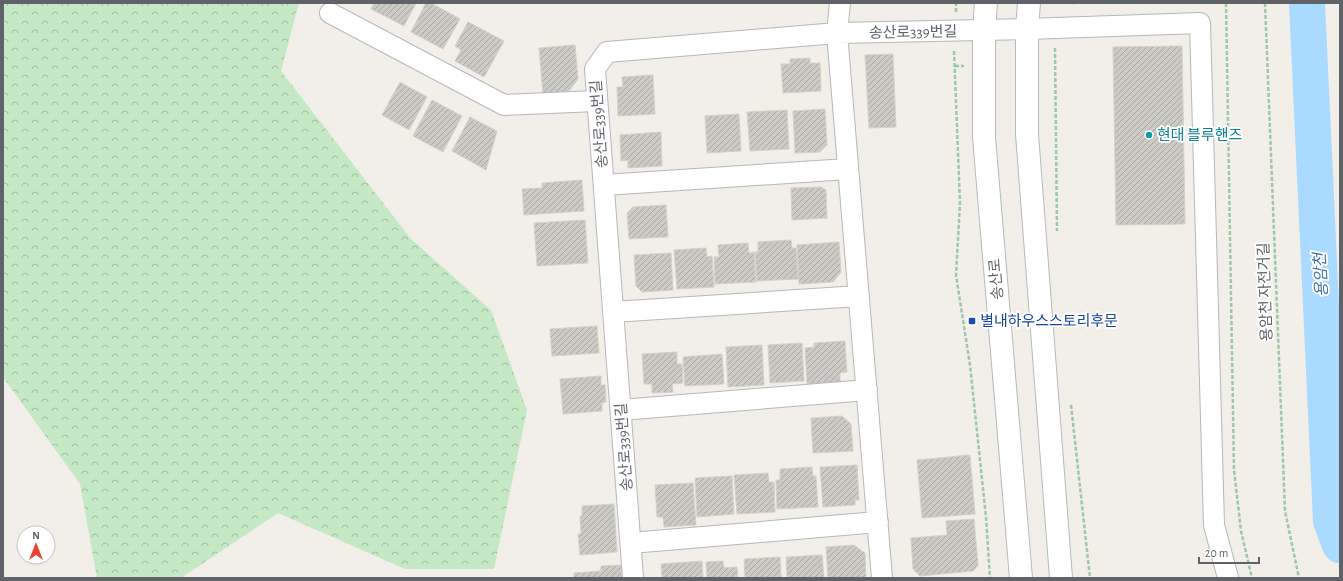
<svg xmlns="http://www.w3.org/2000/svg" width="1343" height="581" font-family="'Alegreya Sans','Noto Sans KR',sans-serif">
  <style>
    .forest { fill: url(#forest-crowns) }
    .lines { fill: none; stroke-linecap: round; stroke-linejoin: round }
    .river { stroke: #aadaff; stroke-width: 36 }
    .building { fill: url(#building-hatch); stroke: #d6d1c6 }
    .street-casing { stroke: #b5b8bc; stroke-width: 22 }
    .secondary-casing { stroke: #b6babf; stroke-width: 24 }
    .path { stroke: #9cc7a9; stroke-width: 2.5; stroke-dasharray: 4 2; stroke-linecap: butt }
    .street { stroke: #fff; stroke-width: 20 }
    .secondary { stroke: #fff; stroke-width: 22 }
    .culture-dot { fill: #0f9aa8; stroke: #fff; stroke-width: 1.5 }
    .transit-dot { fill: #1a4fb4; stroke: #fff; stroke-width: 1.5 }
    .labels { text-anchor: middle; stroke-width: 3.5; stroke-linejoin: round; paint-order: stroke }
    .street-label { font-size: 15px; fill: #5f6368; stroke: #fff }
    .culture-label { font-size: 15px; fill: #0d838f; stroke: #fff; text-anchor: start }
    .transit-label { font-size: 15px; fill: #164399; stroke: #fff; text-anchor: start }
    .water-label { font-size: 16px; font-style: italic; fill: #4174aa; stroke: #fff }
  </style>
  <defs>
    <pattern id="forest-crowns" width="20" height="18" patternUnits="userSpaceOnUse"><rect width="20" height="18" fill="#c5e8c5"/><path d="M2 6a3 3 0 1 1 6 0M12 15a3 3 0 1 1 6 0" fill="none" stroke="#a3c0a4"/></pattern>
    <pattern id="building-hatch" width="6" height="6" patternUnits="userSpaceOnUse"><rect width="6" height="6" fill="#cccac5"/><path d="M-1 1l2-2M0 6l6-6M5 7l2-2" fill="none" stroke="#a9a8a4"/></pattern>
  </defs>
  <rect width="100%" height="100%" fill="#f1efe8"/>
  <path class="forest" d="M 3,3 L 299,3 L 281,71 L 411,239 L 491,310 L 527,410 L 494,569 L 405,569 L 278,513 L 181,578 L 97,578 L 80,484 L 3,377 Z"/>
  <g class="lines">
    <path class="river" d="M 1307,3 L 1331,521 L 1340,545"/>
  </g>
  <path class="building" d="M 374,3 L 416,3 L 404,26 L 371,9 Z
    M 426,3 L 431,3 L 460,19 L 443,49 L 411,32 Z
    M 468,22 L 504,41 L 484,77 L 455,61 L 461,50 L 455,46 Z
    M 575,45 L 578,79 L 569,91 L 543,94 L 539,48 Z
    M 1182,46 L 1185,224 L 1116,225 L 1113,47 Z
    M 893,54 L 896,127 L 869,128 L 865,55 Z
    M 810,58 L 810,63 L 820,63 L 821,91 L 783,93 L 781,64 L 790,64 L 790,59 Z
    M 653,75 L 655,114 L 618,116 L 617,87 L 623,87 L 622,77 Z
    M 400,82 L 427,97 L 409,130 L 382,115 Z
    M 432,100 L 462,116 L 443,152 L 413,136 Z
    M 825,109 L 827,145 L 820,152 L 795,153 L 793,111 Z
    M 787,110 L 789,149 L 750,151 L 747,112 Z
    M 739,114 L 741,151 L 707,153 L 705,116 Z
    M 470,117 L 497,131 L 486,170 L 452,151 Z
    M 661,132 L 662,166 L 628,168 L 628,160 L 621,161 L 620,135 Z
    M 582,180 L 584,211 L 524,215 L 522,189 L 542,188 L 542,183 Z
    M 821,187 L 826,190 L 827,218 L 792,220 L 791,188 Z
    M 666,205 L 668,237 L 629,239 L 627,213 L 633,207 Z
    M 585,220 L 588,263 L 537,266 L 534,223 Z
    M 791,240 L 792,248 L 796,248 L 798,279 L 757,281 L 755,252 L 758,252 L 758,242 Z
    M 839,242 L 841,272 L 833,282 L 799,284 L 797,245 Z
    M 748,243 L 749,253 L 754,252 L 756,282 L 715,284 L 714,257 L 719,257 L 718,245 Z
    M 706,248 L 707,257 L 712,256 L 714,287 L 677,289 L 674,250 Z
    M 671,253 L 673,290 L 642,292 L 636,286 L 634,255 Z
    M 597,326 L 599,353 L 552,356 L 550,329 Z
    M 845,341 L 847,372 L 840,373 L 840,382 L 807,384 L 805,348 L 814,347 L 814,343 Z
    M 802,343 L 804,381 L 770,383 L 768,345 Z
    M 762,345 L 764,385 L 728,387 L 726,347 Z
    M 677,352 L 677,364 L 682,364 L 683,383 L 672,384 L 673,392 L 652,393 L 652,384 L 644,384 L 642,354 Z
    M 722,354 L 724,384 L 685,386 L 683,357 Z
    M 601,376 L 601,385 L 605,385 L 606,402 L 602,403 L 602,411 L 563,414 L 560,379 Z
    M 842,416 L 851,424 L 853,451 L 813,453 L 811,418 Z
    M 970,455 L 975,514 L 922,518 L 917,460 Z
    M 857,465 L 859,500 L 855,500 L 855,505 L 823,507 L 820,467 Z
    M 812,467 L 813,476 L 816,476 L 818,507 L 777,509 L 776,480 L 780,480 L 780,469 Z
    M 768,473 L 769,482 L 774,482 L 775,512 L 737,514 L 734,475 Z
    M 732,476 L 734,514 L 697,517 L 695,478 Z
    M 693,483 L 696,525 L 664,527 L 663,517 L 657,517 L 655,485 Z
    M 614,504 L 617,552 L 580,555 L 578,534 L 581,534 L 580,516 L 582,516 L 582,506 Z
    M 974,519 L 978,565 L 973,571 L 920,576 L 913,569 L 911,538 L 947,535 L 946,521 Z
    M 854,545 L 865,553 L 866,578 L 828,578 L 826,547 Z
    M 822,555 L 824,578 L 787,578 L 786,557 Z
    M 780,557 L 781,578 L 745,578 L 744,559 Z
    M 702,561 L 703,578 L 662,578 L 661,564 Z
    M 723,561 L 724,568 L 737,567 L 738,578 L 707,578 L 706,562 Z
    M 621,565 L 622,578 L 574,578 L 574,573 L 601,571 L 601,566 Z"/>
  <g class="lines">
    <defs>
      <path id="street" d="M 840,3 L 837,33 L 882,578
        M 330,13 L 504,105 L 597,101
        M 604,185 L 848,169
        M 613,312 L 859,296
        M 621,410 L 867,390
        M 631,543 L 878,522
        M 633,578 L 595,69 L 607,52 L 837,33 L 1027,29 L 1200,23 L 1214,525 L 1228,578"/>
      <path id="secondary" d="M 986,3 L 984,30 L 984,137 L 1021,578
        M 1029,3 L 1027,29 L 1027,134 L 1061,578"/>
    </defs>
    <use href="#street" class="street-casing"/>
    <use href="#secondary" class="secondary-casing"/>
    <path class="path" d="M 1072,3 L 1074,3
      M 1226,3 L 1234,470 L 1241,531 L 1252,578
      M 1265,3 L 1285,511 L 1299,578
      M 956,12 L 956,3
      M 1055,48 L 1057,231
      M 954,51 L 960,203 L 956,275 L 970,365 L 986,517 L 990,578
      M 955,66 L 964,66
      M 1071,405 L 1090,578"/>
    <use href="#street" class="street"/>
    <use href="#secondary" class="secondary"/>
  </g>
  <circle class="culture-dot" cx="1149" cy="135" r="4"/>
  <rect class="transit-dot" x="968" y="317" width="8" height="8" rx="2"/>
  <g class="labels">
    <g class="street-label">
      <text transform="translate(913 32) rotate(-1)" y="5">송산로339번길</text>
      <text transform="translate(599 124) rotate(-94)" y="5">송산로339번길</text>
      <text transform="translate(996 279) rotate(-95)" y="5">송산로</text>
      <text transform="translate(1265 292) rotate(-92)" y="5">용암천 자전거길</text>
      <text transform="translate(624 447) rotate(-94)" y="5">송산로339번길</text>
    </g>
    <g class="culture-label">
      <text x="1157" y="140">현대 블루핸즈</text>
    </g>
    <g class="transit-label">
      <text x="980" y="326">별내하우스스토리후문</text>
    </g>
    <g class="water-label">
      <text transform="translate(1320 275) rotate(-93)" y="6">용암천</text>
    </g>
  </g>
  <rect width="1343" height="581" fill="none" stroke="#5f6368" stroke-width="8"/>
  <g transform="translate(36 545)"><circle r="19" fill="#ffffff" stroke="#bfc1c3"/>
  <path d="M0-3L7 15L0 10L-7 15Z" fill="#ea4335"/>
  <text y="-6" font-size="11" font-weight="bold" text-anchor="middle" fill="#5f6368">N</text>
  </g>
  <path d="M1199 557v6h60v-6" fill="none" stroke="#5f6368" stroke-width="2"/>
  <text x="1205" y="557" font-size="12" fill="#5f6368" stroke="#ffffff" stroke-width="3" paint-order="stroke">20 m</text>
</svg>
